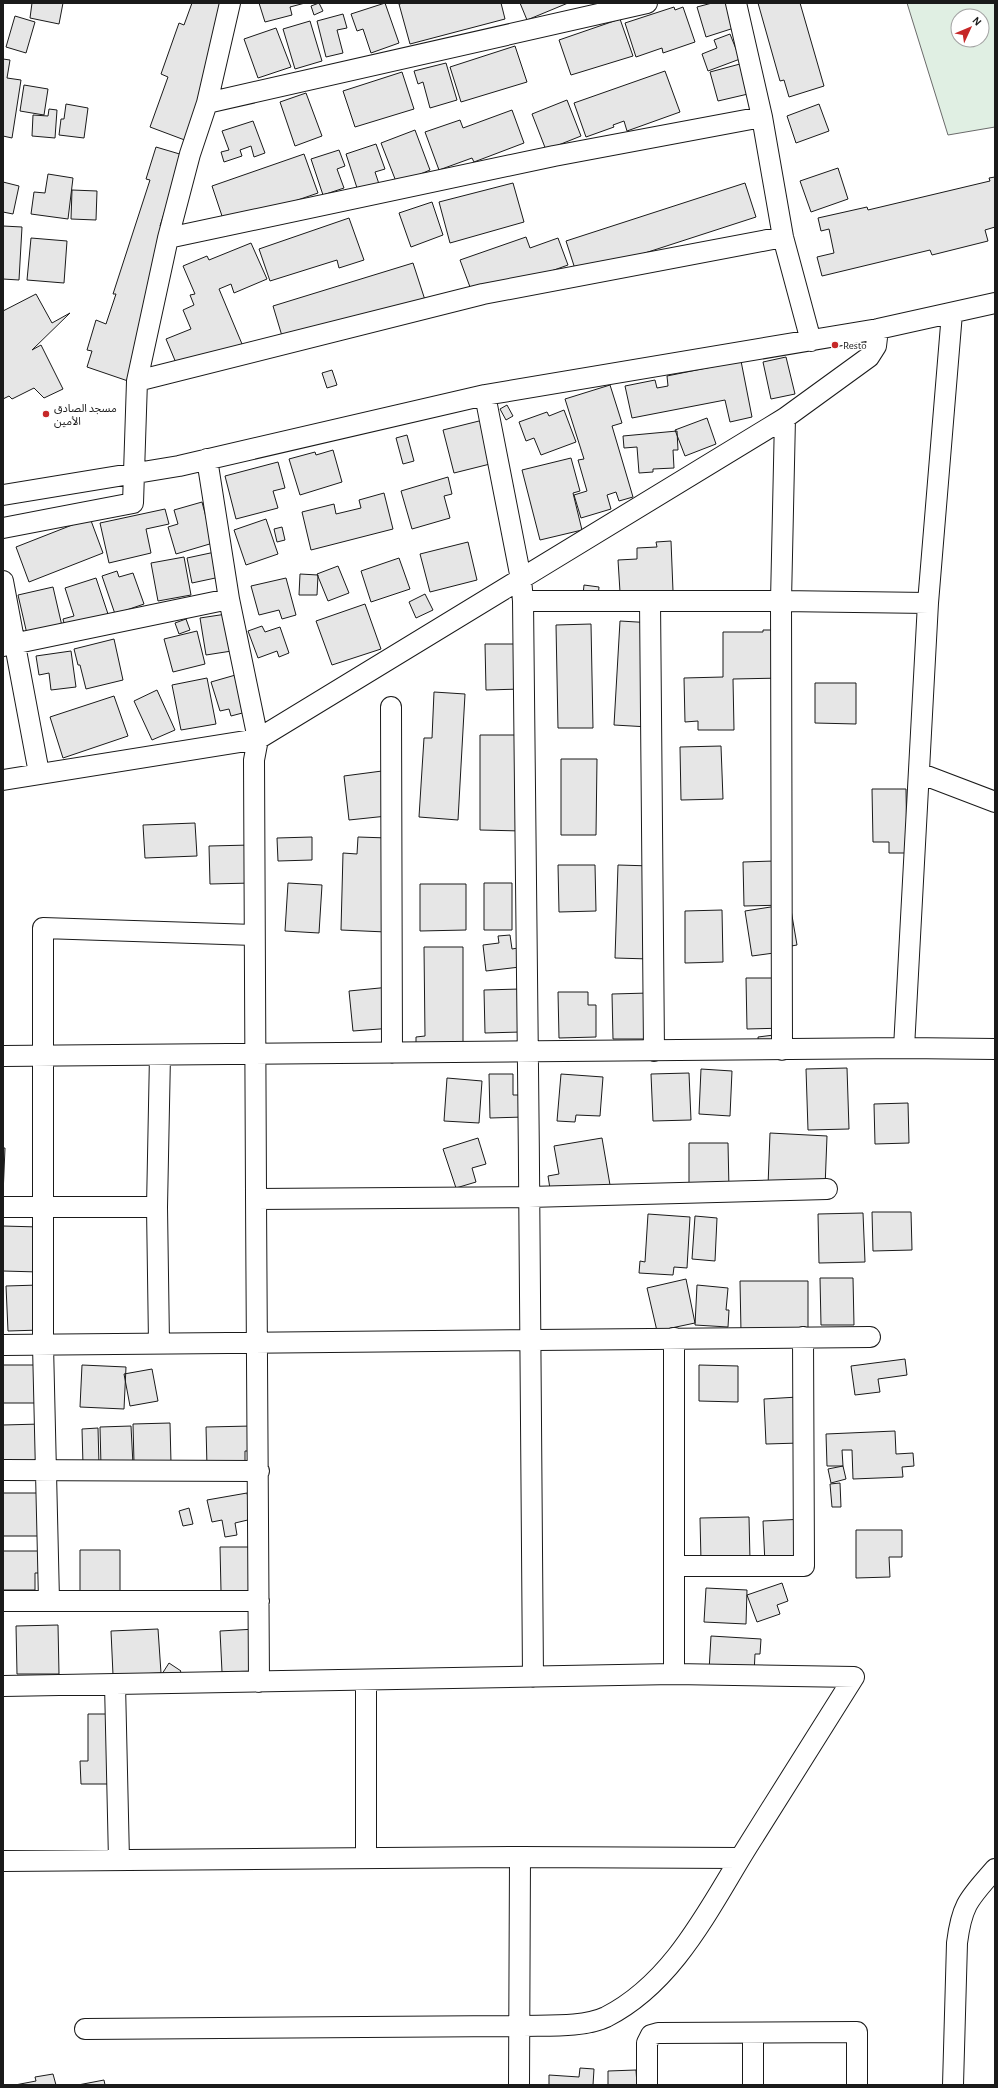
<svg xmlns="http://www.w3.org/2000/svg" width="998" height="2088" font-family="'Alegreya Sans','Noto Sans Arabic',sans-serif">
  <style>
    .green { fill: #e0efe3; stroke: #6a6a6a; fill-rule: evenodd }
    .building { fill: #e6e6e6; stroke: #1a1a1a }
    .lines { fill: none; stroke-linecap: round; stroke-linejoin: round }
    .minor-casing { stroke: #1a1a1a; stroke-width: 22 }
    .minor { stroke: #fff; stroke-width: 20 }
    .poi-dot { fill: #c62828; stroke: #fff; stroke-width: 1.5 }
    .labels { text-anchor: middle; stroke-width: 3; stroke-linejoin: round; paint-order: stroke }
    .poi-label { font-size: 11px; fill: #1a1a1a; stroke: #fff; text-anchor: start }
  </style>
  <rect width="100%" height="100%" fill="#fff"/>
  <path class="green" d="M 907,3 L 995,3 L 995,127 L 948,135 ZM 958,16 L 982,16 L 982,40 L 958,40 Z"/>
  <path class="building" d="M 32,3 L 63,3 L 59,24 L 30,18 Z
    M 192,3 L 235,3 L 190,142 L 150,127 L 168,77 L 161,74 L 179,23 L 184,25 Z
    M 259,3 L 305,3 L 290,7 L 292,15 L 265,22 Z
    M 319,3 L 323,11 L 314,15 L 311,6 Z
    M 385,3 L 399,43 L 371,53 L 363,29 L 357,31 L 351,14 Z
    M 404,3 L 501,3 L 505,19 L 410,44 L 399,4 Z
    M 520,3 L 568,3 L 527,20 Z
    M 712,3 L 727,3 L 734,28 L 706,37 L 697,7 Z
    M 758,3 L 800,3 L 824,86 L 789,97 L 784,80 L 780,81 Z
    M 674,7 L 675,10 L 683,7 L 695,42 L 663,53 L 662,48 L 636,57 L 625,23 Z
    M 343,14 L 347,28 L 337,30 L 343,53 L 326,57 L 317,21 Z
    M 15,16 L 35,22 L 26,53 L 6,47 Z
    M 620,19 L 633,56 L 571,75 L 559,40 Z
    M 310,21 L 322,61 L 295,69 L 283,29 Z
    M 276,28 L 291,67 L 258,78 L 244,39 Z
    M 730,34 L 740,59 L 708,71 L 702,54 L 717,48 L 714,40 Z
    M 515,46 L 527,82 L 461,102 L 450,67 Z
    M 3,59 L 10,60 L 7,78 L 21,80 L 12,138 L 3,136 Z
    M 446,63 L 457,100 L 430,108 L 423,82 L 418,84 L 414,71 Z
    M 740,64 L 748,94 L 718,101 L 710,72 Z
    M 665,71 L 680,112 L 627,131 L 624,121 L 613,125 L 614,127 L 586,137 L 574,103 Z
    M 402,72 L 414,109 L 355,127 L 343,91 Z
    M 24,85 L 48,89 L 44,115 L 20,111 Z
    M 306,93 L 322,136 L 295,146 L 280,102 Z
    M 567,100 L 581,136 L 546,150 L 532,114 Z
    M 66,104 L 88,108 L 84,138 L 59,135 L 61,119 L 64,119 Z
    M 819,104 L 829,131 L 796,143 L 787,116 Z
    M 49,109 L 57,110 L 55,138 L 32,136 L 33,115 L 48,116 Z
    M 512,110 L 524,143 L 474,162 L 472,158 L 439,170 L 425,132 L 460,120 L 463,128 Z
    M 253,121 L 265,153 L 254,157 L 251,146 L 240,150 L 242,156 L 224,162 L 221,152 L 229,150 L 222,131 Z
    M 415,130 L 430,170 L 397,184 L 381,143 Z
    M 376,144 L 385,169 L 375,172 L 379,184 L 358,191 L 346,154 Z
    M 156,147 L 183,155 L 160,226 L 169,229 L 128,381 L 87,367 L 92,351 L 87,350 L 96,320 L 106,324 L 116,294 L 113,294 L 150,180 L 146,179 Z
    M 339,150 L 345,166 L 337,169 L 344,188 L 323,195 L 311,159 Z
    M 304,154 L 318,193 L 225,225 L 212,186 Z
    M 838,168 L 848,199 L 811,212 L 800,181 Z
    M 48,174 L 73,178 L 68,219 L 31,214 L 34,192 L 45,193 Z
    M 995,177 L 995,227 L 985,230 L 988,241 L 932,255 L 930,250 L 822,276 L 817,257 L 834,253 L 829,229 L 821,231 L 818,218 L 867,207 L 868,210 L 990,181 L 989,178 Z
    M 3,182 L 19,186 L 13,214 L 3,212 Z
    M 513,183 L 524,222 L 450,243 L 439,202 Z
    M 745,183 L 756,217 L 577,275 L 566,241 Z
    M 72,190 L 97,191 L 96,220 L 71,219 Z
    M 432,202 L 443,235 L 411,247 L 399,213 Z
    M 349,218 L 364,260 L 339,268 L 337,260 L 270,281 L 259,249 Z
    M 3,226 L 22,227 L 19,280 L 3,279 Z
    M 526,237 L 530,248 L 558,238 L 568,265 L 465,302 L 461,290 L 470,287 L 460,260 Z
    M 31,238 L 67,241 L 64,283 L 27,280 Z
    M 251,243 L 267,279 L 234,293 L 231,284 L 219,289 L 242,344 L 179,370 L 166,339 L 191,329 L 183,310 L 194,305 L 190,295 L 195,294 L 183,266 L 207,256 L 209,260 Z
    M 413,263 L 425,300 L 282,336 L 273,306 Z
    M 36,294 L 52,323 L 70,313 L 32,350 L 41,345 L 63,389 L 44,398 L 34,388 L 12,399 L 9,396 L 3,399 L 3,311 Z
    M 786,357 L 795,394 L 771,399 L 763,362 Z
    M 741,361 L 752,417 L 730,422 L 725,400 L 632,418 L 625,386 L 655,380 L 657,388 L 668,386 L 667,376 Z
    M 332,370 L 337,385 L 327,388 L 322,373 Z
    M 610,385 L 622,423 L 612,426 L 633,497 L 619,501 L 616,492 L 607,495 L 611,509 L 581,518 L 574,495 L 587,491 L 578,460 L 584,459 L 565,399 Z
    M 507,405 L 513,416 L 506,420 L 500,409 Z
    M 564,410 L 576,442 L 541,455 L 534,438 L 526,441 L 519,422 L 547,412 L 549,416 Z
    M 707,418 L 716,444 L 685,456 L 675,430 Z
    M 483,420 L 494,463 L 454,473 L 443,430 Z
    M 677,431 L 678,450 L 673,450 L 674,468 L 653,469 L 653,472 L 639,473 L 637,447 L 624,448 L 623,436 Z
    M 407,435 L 414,461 L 403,464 L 396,438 Z
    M 333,450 L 342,482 L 300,495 L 289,459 L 315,452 L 316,455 Z
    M 571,458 L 580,491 L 573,493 L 582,530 L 540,540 L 522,470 Z
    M 278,462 L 285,488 L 273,491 L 278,508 L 236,519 L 225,476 Z
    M 448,477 L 452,494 L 444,496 L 450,518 L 412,529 L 401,491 Z
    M 384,493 L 393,529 L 311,550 L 302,512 L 334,504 L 336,514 L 361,508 L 359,500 Z
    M 202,502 L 213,543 L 176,554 L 168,527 L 178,524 L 174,510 Z
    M 165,509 L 169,524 L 146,529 L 151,553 L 109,563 L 100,523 Z
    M 90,518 L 103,553 L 29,582 L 16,547 Z
    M 266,519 L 278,554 L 246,565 L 234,530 Z
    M 282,527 L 285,540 L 277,542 L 274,529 Z
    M 671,541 L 673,591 L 620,592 L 618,560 L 637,559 L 637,548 L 657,547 L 656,542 Z
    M 468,542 L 477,580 L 430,592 L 420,554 Z
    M 215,552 L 220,577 L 192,583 L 187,558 Z
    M 184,557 L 191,595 L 158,601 L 151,563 Z
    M 399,558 L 410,589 L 371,602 L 361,571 Z
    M 338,566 L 349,593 L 328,601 L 317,574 Z
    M 117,571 L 119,577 L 133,573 L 144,604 L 115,614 L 102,576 Z
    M 300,574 L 318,575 L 317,595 L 299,595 Z
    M 96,578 L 108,614 L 65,627 L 63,619 L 74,616 L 65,588 Z
    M 286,578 L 296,615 L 282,619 L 279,610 L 259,615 L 251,586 Z
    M 584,585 L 599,587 L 598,597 L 583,595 Z
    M 53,587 L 62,626 L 27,634 L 18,595 Z
    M 425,594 L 433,610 L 416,618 L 409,602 Z
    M 365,604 L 381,649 L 332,665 L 316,621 Z
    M 233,613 L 238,650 L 206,655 L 200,618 Z
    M 186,619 L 190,630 L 179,634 L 175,623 Z
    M 620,621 L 654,623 L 649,727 L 614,725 Z
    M 591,624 L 593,728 L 558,728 L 556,625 Z
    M 262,626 L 265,632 L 280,627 L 289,653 L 279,657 L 277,651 L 258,658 L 248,631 Z
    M 763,630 L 783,630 L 784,678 L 733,679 L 734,730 L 698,730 L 698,721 L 685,722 L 684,678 L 723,677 L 723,632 L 763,632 Z
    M 197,631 L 205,664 L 173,672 L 164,639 Z
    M 114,639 L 123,680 L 86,689 L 80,665 L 78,665 L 74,649 Z
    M 485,644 L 521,644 L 522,689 L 486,690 Z
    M 71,651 L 76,687 L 51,690 L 49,673 L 39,675 L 36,656 Z
    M 239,674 L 250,711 L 231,716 L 229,709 L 220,711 L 211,682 Z
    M 207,678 L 216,724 L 181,730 L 172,685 Z
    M 815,683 L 856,683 L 856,724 L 815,723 Z
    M 157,690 L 175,730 L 152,740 L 134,701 Z
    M 434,692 L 465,694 L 458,820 L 419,817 L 424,738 L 432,738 Z
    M 114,696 L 128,736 L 63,758 L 50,717 Z
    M 480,735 L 521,735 L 522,831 L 480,830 Z
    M 721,746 L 723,799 L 681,800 L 680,747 Z
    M 561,759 L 597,759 L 596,835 L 561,835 Z
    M 382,771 L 387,816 L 349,820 L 344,776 Z
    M 872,789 L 906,789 L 907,853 L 889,853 L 889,842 L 873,842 Z
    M 195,823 L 197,856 L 145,858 L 143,825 Z
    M 312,837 L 312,860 L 278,861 L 277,838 Z
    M 358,837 L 388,838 L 386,932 L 341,930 L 343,853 L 357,854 Z
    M 251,845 L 252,883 L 210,884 L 209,846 Z
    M 774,861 L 786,905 L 744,906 L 743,862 Z
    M 558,865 L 595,865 L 596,911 L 559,912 Z
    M 618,865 L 652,866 L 650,959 L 615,958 Z
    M 288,883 L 322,885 L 319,933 L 285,931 Z
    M 484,883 L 512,883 L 512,930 L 484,930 Z
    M 420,884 L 466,884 L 466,930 L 420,931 Z
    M 790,904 L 797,945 L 774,949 L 774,953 L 752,956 L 745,911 Z
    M 722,910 L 723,962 L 685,963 L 685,911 Z
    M 510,935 L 512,949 L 518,948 L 520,967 L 486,971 L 483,945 L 499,943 L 498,936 Z
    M 424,947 L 463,947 L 463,1049 L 416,1049 L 416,1037 L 425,1036 Z
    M 746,978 L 786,978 L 787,1028 L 747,1029 Z
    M 390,987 L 393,1028 L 353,1031 L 349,991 Z
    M 520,989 L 521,1032 L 485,1033 L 484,990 Z
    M 558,992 L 588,992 L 588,1005 L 596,1005 L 596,1037 L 559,1038 Z
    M 649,993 L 650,1039 L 613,1039 L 612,994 Z
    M 774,1035 L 775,1048 L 759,1049 L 758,1037 Z
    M 847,1068 L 849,1129 L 808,1130 L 806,1069 Z
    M 701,1069 L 732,1071 L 730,1116 L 699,1114 Z
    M 689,1073 L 691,1120 L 653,1121 L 651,1074 Z
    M 489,1074 L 513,1074 L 513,1095 L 523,1095 L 524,1117 L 490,1118 Z
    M 561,1074 L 603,1077 L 600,1116 L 576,1115 L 575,1122 L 557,1121 Z
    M 447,1078 L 482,1081 L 479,1123 L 444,1121 Z
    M 908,1103 L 909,1143 L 875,1144 L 874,1104 Z
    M 770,1133 L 827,1136 L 825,1188 L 768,1186 Z
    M 478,1138 L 486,1164 L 472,1168 L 476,1182 L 456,1188 L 443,1149 Z
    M 602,1138 L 610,1185 L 551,1195 L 548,1176 L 559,1174 L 554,1146 Z
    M 689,1143 L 728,1143 L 729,1190 L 689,1191 Z
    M 3,1148 L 5,1148 L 3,1195 Z
    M 872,1212 L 911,1212 L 912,1250 L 873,1251 Z
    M 863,1213 L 865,1262 L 819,1263 L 818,1214 Z
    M 648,1214 L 690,1217 L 687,1268 L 674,1267 L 673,1275 L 639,1273 L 640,1261 L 645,1262 Z
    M 695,1216 L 717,1218 L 715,1261 L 692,1259 Z
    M 3,1226 L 39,1227 L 39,1272 L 3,1271 Z
    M 820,1278 L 853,1278 L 854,1325 L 821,1325 Z
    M 686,1279 L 695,1323 L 657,1331 L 647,1288 Z
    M 740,1281 L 808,1281 L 808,1331 L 741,1332 Z
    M 39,1285 L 41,1330 L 8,1331 L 6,1286 Z
    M 697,1285 L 728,1288 L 726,1310 L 729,1310 L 728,1327 L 695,1325 Z
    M 905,1359 L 907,1375 L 878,1379 L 880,1392 L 855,1395 L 851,1366 Z
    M 3,1365 L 39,1365 L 39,1403 L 3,1403 Z
    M 82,1365 L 126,1367 L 124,1409 L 80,1407 Z
    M 699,1365 L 738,1366 L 738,1402 L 699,1401 Z
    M 152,1369 L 158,1401 L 130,1406 L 124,1374 Z
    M 798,1397 L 800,1443 L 766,1444 L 764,1399 Z
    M 170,1423 L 171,1463 L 134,1463 L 133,1424 Z
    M 41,1424 L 42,1465 L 3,1465 L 3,1425 Z
    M 131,1426 L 133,1465 L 101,1466 L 100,1427 Z
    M 252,1426 L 253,1451 L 245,1451 L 245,1466 L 207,1467 L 206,1427 Z
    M 98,1428 L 99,1465 L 83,1465 L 82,1429 Z
    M 895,1431 L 896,1454 L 913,1453 L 914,1466 L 902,1467 L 903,1477 L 853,1479 L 852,1450 L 842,1450 L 843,1466 L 827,1466 L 826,1434 Z
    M 843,1466 L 846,1479 L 831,1483 L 828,1469 Z
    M 840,1483 L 841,1507 L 832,1507 L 830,1484 Z
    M 3,1493 L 47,1493 L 47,1536 L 3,1536 Z
    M 247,1493 L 252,1519 L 235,1523 L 237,1535 L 225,1537 L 222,1520 L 212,1522 L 207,1500 Z
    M 189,1508 L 193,1524 L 183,1526 L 179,1511 Z
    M 749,1517 L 750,1560 L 701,1561 L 700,1518 Z
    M 805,1519 L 807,1562 L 765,1564 L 763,1521 Z
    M 856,1530 L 902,1530 L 902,1557 L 889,1557 L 890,1577 L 856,1578 Z
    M 220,1547 L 259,1547 L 260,1591 L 221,1591 Z
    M 80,1550 L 120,1550 L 120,1592 L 80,1593 Z
    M 3,1551 L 41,1551 L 41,1573 L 35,1573 L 35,1590 L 3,1590 Z
    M 782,1583 L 788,1601 L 777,1605 L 780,1614 L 757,1622 L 747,1595 Z
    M 706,1588 L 747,1590 L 746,1624 L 704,1622 Z
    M 58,1625 L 59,1674 L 17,1674 L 16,1626 Z
    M 158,1629 L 161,1673 L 113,1675 L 111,1631 Z
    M 256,1629 L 258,1671 L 222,1672 L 220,1631 Z
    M 711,1636 L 761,1639 L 760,1654 L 755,1654 L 754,1674 L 709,1671 Z
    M 169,1663 L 181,1671 L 174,1681 L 162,1674 Z
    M 88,1714 L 108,1714 L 109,1784 L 81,1784 L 80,1761 L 88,1761 Z
    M 580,2068 L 594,2069 L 593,2085 L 549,2085 L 549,2075 L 579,2077 Z
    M 636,2070 L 637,2085 L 608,2085 L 608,2071 Z
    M 53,2074 L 56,2085 L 15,2085 L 36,2081 L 35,2077 Z
    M 104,2080 L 105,2085 L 78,2085 Z"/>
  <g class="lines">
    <defs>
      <path id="minor" d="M 736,3 L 762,117 L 783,237 L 811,341
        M 207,103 L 647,3
        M 168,238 L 554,156 L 762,117
        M 137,381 L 483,294 L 783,237
        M 485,395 L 521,579 L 523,601 C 526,960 532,1318 533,1677
        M 207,459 L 229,599 L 258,739 L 254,760 C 254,1067 258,1375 259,1682
        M 3,495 L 179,466 L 485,395 L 878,329 L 995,303
        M 3,528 L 133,503 L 137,381 L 168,238 L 190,154 L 207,103 L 230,3
        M 3,581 L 39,773
        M 523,601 L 781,601 L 928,603
        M 650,601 L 654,1051
        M 3,646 L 229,599
        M 391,707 L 392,1053
        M 919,773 L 995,802
        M 3,780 L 258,739 L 785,418 L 869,357 L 876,346 L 878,329
        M 904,1048 L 995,1049
        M 782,1050 L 781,601 L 785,418
        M 3,1056 L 904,1048 L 928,603 L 952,313
        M 256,1199 L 529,1197 L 827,1189
        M 3,1207 L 157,1207
        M 674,1338 L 674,1674
        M 159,1343 L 157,1207 L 160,1055
        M 3,1345 L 870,1337
        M 3,1470 L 259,1471
        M 674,1566 L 804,1566 L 803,1337
        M 49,1600 L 43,1345 L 43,928 L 254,935
        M 3,1601 L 259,1601
        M 115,1684 L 119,1860
        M 3,1686 L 674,1674 L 854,1677
        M 366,1858 L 366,1680
        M 3,1861 L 520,1857 L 740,1858
        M 85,2029 L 519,2026 C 545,2025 583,2028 606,2017 C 675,1982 710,1906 749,1844 C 784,1788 819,1732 854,1677
        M 753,2033 L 753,2085
        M 519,2085 L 520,1857
        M 647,2085 L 647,2043 L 651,2035 L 658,2033 L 857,2032 L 857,2085
        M 953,2085 L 957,1943 C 962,1903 970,1898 995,1869"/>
    </defs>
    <use href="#minor" class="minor-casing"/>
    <use href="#minor" class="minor"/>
  </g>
  <g class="poi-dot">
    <circle cx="835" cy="345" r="4"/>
    <circle cx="46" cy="414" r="4"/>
  </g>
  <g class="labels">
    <g class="poi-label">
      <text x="843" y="349">Resto</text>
      <text x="54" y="412">مسجد الصادق<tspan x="54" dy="13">الأمين</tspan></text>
    </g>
  </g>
  <rect width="998" height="2088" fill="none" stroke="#1a1a1a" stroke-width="8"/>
  <g transform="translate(970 28) rotate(46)"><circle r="19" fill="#ffffff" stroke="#a3a3a3"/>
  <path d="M0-3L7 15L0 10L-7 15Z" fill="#c62828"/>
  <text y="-6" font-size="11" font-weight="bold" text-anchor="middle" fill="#1a1a1a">N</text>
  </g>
</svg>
